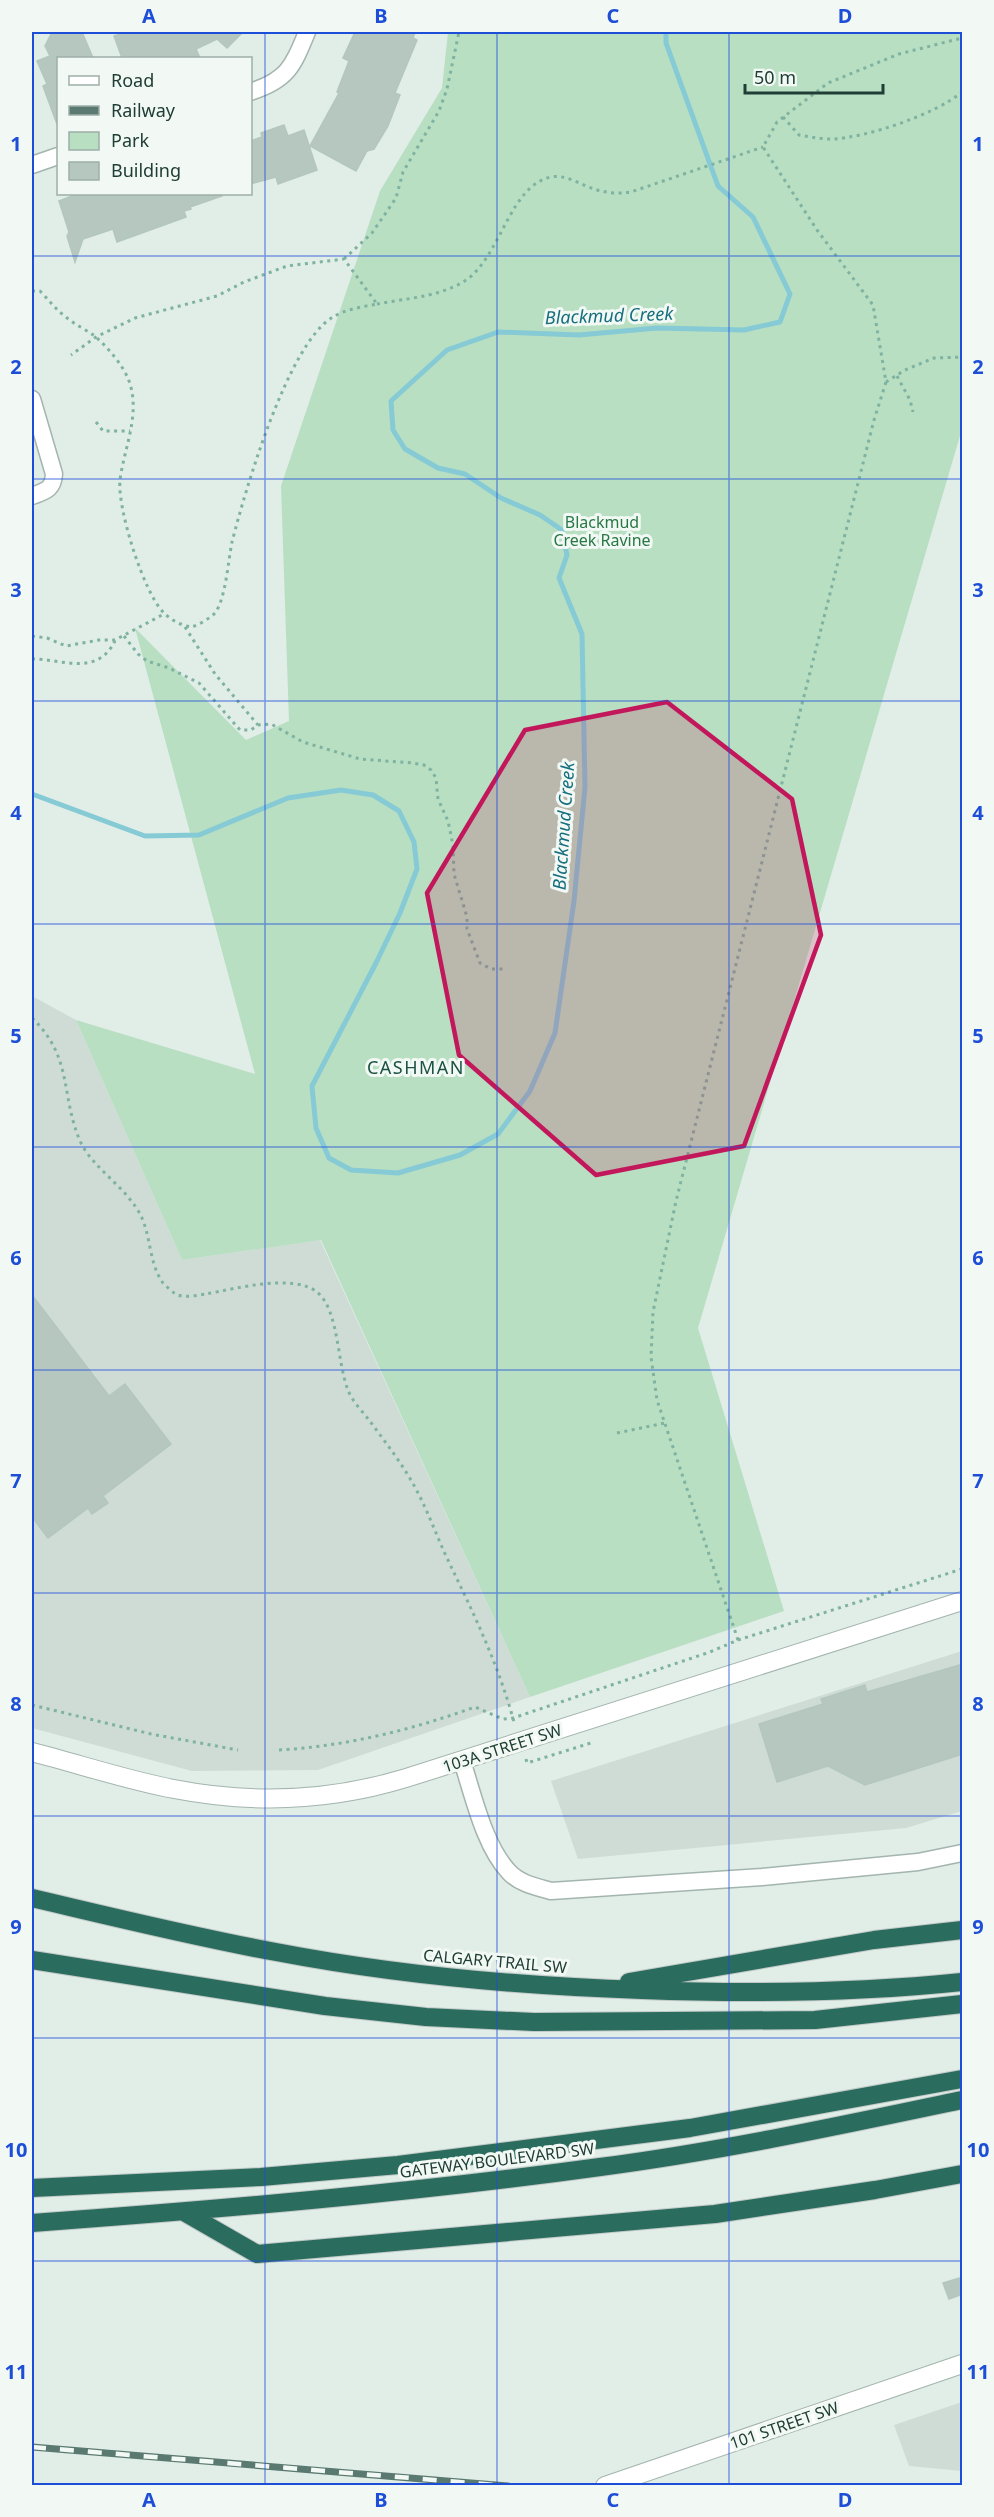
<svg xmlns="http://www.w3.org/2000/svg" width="994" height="2517" font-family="'Noto Sans',sans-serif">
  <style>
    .built { fill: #cfdcd6 }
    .green { fill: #b8dfc2 }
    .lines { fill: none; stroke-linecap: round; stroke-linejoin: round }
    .stream { stroke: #85cad5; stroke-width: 5 }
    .building { fill: #b6c7c0; stroke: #b3c7be; stroke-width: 1.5 }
    .minor-casing { stroke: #a3b5ae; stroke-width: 19 }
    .tertiary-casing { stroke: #a3b5ae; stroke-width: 20 }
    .motorway-casing { stroke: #c1c9c7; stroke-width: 20 }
    .path { stroke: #7fb2a1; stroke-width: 3; stroke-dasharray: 3 4.5; stroke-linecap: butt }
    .minor { stroke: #fff; stroke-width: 16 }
    .tertiary { stroke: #fff; stroke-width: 18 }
    .motorway { stroke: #2a6c5e; stroke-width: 18 }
    .rail-casing { stroke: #5a7a71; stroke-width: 7 }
    .rail { stroke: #f2f9f5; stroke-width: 4.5; stroke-dasharray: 14; stroke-linecap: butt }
    .marked { fill: #c2185b; fill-opacity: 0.2; stroke: #c2185b; stroke-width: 4.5; stroke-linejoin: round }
    .grid { fill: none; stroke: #1d4ed8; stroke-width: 1.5; stroke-opacity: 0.55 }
    .labels { text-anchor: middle; stroke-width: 6; stroke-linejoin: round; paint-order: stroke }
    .park-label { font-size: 16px; fill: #287845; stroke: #f2f9f5 }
    .street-label { font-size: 16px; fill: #203e36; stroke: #f2f9f5 }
    .water-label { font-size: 18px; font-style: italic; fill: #166e7e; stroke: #f2f9f5 }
    .neighbourhood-label { font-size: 18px; letter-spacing: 1.5px; fill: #1b5244; stroke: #f2f9f5 }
    .neatline { fill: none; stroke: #1d4ed8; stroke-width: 2 }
    .grid-label { font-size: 20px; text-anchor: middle; font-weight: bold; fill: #1d4ed8 }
  </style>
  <rect width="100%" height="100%" fill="#e1ede7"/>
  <path class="built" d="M 32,996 L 76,1020 L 182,1260 L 320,1240 L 530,1697 L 318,1770 L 192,1771 L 32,1728 Z
    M 962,1651 L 962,1811 L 906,1828 L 578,1859 L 551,1781 Z
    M 962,2402 L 962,2471 L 909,2466 L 894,2425 Z"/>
  <path class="green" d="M 448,32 L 962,32 L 962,429 L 698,1328 L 784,1611 L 530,1697 L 321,1240 L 182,1260 L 76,1020 L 255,1074 L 135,628 L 246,740 L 289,721 L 281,486 L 380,191 L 442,88 Z"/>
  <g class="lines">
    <path class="stream" d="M 32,794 L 145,836 L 199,835 L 288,798 L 341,790 L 373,795 L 399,811 L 414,842 L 417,869 L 400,913 L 376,963 L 312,1086 L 316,1128 L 329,1158 L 351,1170 L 398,1173 L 460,1155 L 498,1134 L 530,1091 L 555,1033 L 574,901 L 585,787 L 582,634 L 559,578 L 567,555 L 562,530 L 540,515 L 501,498 L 465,474 L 438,468 L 405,449 L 393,430 L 391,401 L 447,350 L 498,332 L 579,335 L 657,328 L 744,330 L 780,322 L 790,294 L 753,217 L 718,186 L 666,43 L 666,32"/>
  </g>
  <path class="building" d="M 52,32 L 82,32 L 93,58 L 58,58 L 57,124 L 43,86 L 47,84 L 37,61 L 50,56 L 45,46 Z
    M 126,32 L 243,32 L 227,48 L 217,39 L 196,49 L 200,58 L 122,58 L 114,36 Z
    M 355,32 L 415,32 L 413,38 L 417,40 L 395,93 L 400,95 L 388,126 L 374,149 L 367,151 L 356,171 L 310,146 L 339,93 L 337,92 L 349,61 L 343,58 Z
    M 284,125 L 288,136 L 304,130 L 317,170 L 278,184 L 276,177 L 250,184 L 250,141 L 262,137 L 261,133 Z
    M 71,194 L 222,194 L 222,196 L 190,207 L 191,209 L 184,211 L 186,217 L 117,242 L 113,229 L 83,239 L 75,262 L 67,236 L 69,232 L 59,201 L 72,196 Z
    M 32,1295 L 109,1396 L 125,1384 L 171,1444 L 103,1496 L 108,1503 L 92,1514 L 88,1508 L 48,1538 L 32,1517 Z
    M 963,1664 L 963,1754 L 865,1785 L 828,1766 L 777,1782 L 759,1724 L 823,1704 L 821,1699 L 865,1685 L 867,1692 Z
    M 963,2277 L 963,2294 L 949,2299 L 943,2283 Z"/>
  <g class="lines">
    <defs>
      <path id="minor" d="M 250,92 C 288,80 293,66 307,32
        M 32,165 L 58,156
        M 32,399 L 54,474 C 53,490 45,491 32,496
        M 462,1761 C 473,1794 484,1846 509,1872 C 520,1884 537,1887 551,1891 L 762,1877 L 918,1862 L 962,1853"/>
      <path id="tertiary" d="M 32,1752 C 79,1764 126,1780 174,1789 C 251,1804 331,1801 406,1778 L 962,1601
        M 605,2486 L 962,2364"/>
      <path id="motorway" d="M 32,1898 C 113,1917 194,1937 276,1952 C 396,1975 519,1986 642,1990 C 749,1994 856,1993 962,1982
        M 32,1960 L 325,2006 L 426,2017 L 534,2022 L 815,2020 L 962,2004
        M 629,1982 L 874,1940 L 962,1930
        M 32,2188 L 261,2177 L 398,2165 L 690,2128 L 962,2079
        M 184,2212 L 257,2254 L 715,2214 L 875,2190 L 962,2174
        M 32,2223 C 222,2209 411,2193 600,2167 C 722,2151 843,2125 962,2100"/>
    </defs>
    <use href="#minor" class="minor-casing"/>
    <use href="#tertiary" class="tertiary-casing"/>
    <use href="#motorway" class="motorway-casing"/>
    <path class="path" d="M 783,117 L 799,135 C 810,137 821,139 832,139 C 866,138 936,114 962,92
      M 344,259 L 372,233 L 396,198 L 403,172 L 439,111 L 447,89 L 459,32
      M 32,291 L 40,291 C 49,300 56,310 66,317 C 75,325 87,330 96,337 C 109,349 123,365 129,381 C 141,414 124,448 120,480 C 117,508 144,594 164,613 C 171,620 182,626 192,627 C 200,624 209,619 215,613 C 226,598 228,561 232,542 C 245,491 288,343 333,317 C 346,309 362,307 377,304 L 344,259 L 287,266 L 244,282 L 217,296 L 135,318 L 96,337 L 71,355
      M 377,304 C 407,298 443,297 469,278 C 502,251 511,185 551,177 C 566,174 581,185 594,189 C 606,193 618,194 631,192 L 763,147
      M 897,376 L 910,400 L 913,412
      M 886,382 L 905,370 L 934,358 L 962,357
      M 96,422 L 103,431 L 130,431
      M 185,627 L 215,674 L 258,725
      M 32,636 L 47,638 L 66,646 L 99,640 L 115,640 L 164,614
      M 124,636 L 138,654 L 147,661 L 169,668 L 199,683 L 240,730 L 251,730 L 258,725 L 271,724 L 303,742 L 360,759 L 413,763 L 424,765 L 431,770 L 436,778 L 438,799 L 448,821 L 453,845 L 454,874 L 467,917 L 467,929 L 480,963 L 491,969 L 507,969
      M 32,659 C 63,659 97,677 115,641
      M 32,1018 C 74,1058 60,1097 81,1143 C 93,1168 128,1189 141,1216 C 151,1236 149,1264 163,1283 C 166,1286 174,1294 178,1295 C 186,1298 198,1295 206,1294 C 234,1289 293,1273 317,1292 C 339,1310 337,1363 348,1390 C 352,1401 362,1411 369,1420 C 386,1443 404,1466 417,1491 C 428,1512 436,1534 446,1556 C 472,1610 498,1663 514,1722
      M 617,1433 L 665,1423
      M 738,1640 L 657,1400 L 651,1357 L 653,1312 L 676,1201 L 874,420 L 886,382 L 873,305 L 817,230 L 763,147 L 777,122 L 828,83 L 899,54 L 962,38
      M 32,1705 L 151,1734 L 238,1750
      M 279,1750 C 347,1746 411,1730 475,1707 L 503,1719 L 513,1718 L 710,1652 L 738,1640 L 962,1569
      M 526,1759 L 527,1763 L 594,1742"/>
    <use href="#minor" class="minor"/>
    <use href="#tertiary" class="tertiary"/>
    <use href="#motorway" class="motorway"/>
    <defs>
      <path id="rail" d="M 32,2447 L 508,2486"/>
    </defs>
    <use href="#rail" class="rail-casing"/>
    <use href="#rail" class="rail"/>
  </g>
  <path class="marked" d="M 667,702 L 792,799 L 821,935 L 744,1146 L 596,1175 L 459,1055 L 427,893 L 525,730 Z"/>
  <path class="grid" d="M 265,32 L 265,2486M 497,32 L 497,2486M 729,32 L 729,2486M 32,256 L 962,256M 32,479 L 962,479M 32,701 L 962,701M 32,924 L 962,924M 32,1147 L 962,1147M 32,1370 L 962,1370M 32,1593 L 962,1593M 32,1816 L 962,1816M 32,2038 L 962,2038M 32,2261 L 962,2261"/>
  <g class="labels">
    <g class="park-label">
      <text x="602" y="528">Blackmud<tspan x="602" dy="18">Creek Ravine</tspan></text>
    </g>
    <g class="street-label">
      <text transform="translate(502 1748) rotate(-18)" y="6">103A STREET SW</text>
      <text transform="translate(495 1961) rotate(5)" y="6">CALGARY TRAIL SW</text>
      <text transform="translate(497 2160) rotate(-7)" y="6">GATEWAY BOULEVARD SW</text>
      <text transform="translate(784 2425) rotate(-19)" y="6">101 STREET SW</text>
    </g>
    <g class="water-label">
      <text transform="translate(609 316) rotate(-2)" y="6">Blackmud Creek</text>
      <text transform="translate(564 826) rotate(-86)" y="6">Blackmud Creek</text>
    </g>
    <g class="neighbourhood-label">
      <text x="416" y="1074">CASHMAN</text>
    </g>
  </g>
  <rect width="994" height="2517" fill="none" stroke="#f2f9f5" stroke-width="66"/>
  <rect x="57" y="57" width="195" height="138" fill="#f2f9f5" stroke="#9eaea9" stroke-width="1.5"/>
  <rect x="69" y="76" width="30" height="9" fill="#ffffff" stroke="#9eaea9" stroke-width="1.5"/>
  <text x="111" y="87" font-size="18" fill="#203e36">Road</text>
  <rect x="69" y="106" width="30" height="9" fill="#5a7a71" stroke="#9eaea9" stroke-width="1.5"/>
  <text x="111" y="117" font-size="18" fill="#203e36">Railway</text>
  <rect x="69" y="132" width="30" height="18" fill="#b8dfc2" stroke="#9eaea9" stroke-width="1.5"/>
  <text x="111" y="147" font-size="18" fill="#203e36">Park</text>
  <rect x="69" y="162" width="30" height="18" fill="#b6c7c0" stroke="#9eaea9" stroke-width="1.5"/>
  <text x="111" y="177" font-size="18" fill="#203e36">Building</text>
  <path d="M745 84v9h138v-9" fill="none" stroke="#203e36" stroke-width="3"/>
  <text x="754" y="84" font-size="18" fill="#203e36" stroke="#f2f9f5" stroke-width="4.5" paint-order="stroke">50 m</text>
  <rect x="33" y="33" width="928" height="2451" class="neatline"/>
  <g class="grid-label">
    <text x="149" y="23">A</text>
    <text x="381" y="23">B</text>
    <text x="613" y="23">C</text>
    <text x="845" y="23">D</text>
    <text x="16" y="151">1</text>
    <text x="978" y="151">1</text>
    <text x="16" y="374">2</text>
    <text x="978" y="374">2</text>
    <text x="16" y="597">3</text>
    <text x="978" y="597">3</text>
    <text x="16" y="820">4</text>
    <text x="978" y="820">4</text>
    <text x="16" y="1043">5</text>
    <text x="978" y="1043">5</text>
    <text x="16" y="1265">6</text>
    <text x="978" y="1265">6</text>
    <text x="16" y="1488">7</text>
    <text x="978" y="1488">7</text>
    <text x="16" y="1711">8</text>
    <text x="978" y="1711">8</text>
    <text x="16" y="1934">9</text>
    <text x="978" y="1934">9</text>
    <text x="16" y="2157">10</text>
    <text x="978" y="2157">10</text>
    <text x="16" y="2379">11</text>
    <text x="978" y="2379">11</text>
    <text x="149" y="2507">A</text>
    <text x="381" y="2507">B</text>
    <text x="613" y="2507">C</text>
    <text x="845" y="2507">D</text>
  </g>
</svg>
